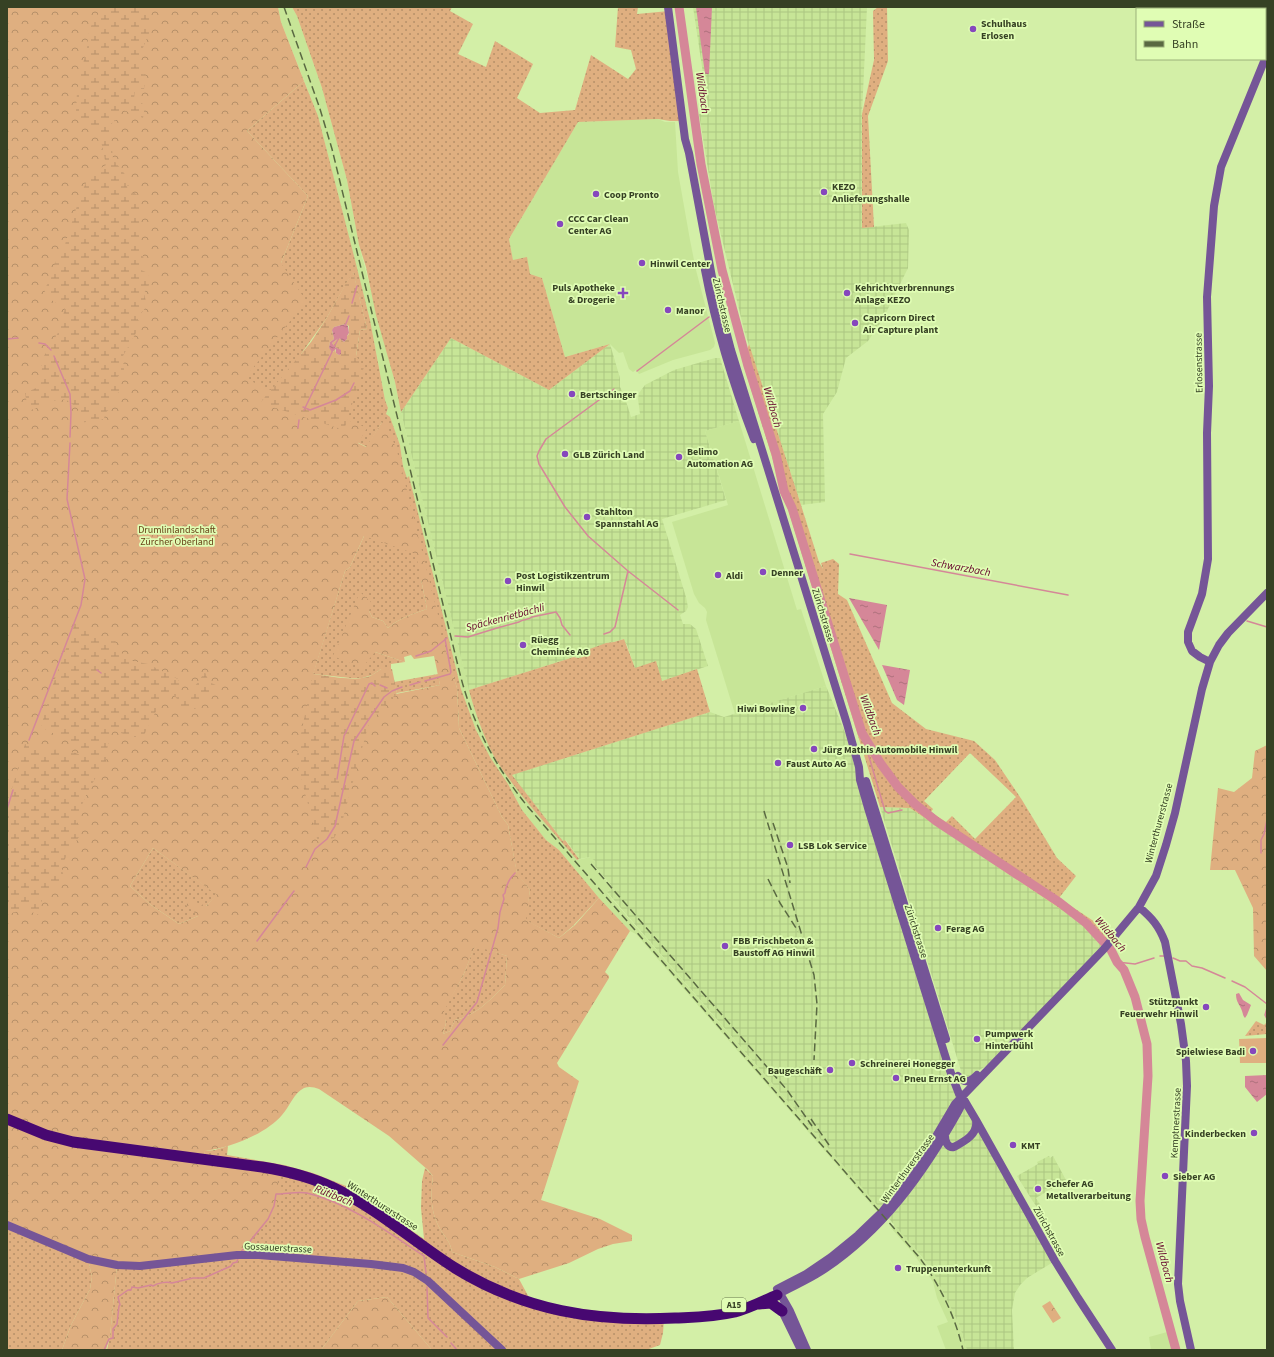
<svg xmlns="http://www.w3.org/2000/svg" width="1274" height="1357" font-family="'Source Sans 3',sans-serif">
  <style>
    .built { fill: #c7e597 }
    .industrial { fill: url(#industrial-grid) }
    .grass { fill: url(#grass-dots); fill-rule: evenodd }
    .forest { fill: url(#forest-crowns); fill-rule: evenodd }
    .wetland { fill: url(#wetland-marsh); fill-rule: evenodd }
    .pitch { fill: #dfaf80 }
    .water { fill: url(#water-ripples) }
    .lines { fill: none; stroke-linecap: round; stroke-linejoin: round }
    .stream { stroke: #d58798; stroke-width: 1.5 }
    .river { stroke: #d58798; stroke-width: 9 }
    .secondary { stroke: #755597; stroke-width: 8 }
    .highway { stroke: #470871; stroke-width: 11 }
    .rail { stroke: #5a6942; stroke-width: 1.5; stroke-dasharray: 8 4; stroke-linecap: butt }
    .poi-dot { fill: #8647bd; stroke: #e0fdb4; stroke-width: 1.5 }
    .labels { text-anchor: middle; stroke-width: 3.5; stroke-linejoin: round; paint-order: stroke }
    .shield { fill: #e0fdb4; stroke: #69794f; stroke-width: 1 }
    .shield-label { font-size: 9px; font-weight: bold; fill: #364124 }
    .poi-label { font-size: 10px; font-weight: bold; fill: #364124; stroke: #e0fdb4; text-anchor: start }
    .street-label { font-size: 10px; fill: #364124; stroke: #e0fdb4 }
    .park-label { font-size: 10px; fill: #684218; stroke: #e0fdb4 }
    .water-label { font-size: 11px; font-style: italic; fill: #64032b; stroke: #e0fdb4 }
  </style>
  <defs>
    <pattern id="industrial-grid" width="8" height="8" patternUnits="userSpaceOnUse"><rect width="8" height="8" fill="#c7e597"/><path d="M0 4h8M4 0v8" fill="none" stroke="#acc682"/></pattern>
    <pattern id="grass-dots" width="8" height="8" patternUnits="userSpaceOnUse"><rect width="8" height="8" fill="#dfaf80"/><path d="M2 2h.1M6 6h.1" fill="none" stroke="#b69069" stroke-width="1.8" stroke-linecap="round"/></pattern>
    <pattern id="forest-crowns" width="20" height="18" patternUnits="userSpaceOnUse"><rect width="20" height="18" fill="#dfaf80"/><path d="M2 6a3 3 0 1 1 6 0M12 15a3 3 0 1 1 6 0" fill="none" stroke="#b69069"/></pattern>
    <pattern id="wetland-marsh" width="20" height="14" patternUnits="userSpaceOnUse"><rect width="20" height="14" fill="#dfaf80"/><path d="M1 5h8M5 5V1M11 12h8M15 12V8" fill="none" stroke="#b69069"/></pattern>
    <pattern id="water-ripples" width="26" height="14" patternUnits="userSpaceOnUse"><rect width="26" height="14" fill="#d58798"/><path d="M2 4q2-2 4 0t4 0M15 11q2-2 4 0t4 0" fill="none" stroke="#ae707c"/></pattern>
  </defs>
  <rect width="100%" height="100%" fill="#d3efa7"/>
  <path class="built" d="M 278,7 L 292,7 L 297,16 L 322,88 L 347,180 L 359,245 L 395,382 L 403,420 L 472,701 L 497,762 L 511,781 L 577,860 L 591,857 L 595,861 L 592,864 L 611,886 L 607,893 L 880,1208 L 877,1211 L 636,934 L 630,931 L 599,898 L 559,850 L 546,840 L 522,810 L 508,784 L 490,757 L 476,730 L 461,689 L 409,477 L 407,479 L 403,466 L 400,445 L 386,414 L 388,408 L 385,400 L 370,320 L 318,116 L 281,22 Z
    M 658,119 L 665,122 L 675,122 L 678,172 L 690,240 L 696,270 L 715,343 L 714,347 L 710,350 L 673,360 L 639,374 L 636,370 L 633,372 L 629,369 L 623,352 L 619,353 L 610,344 L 565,357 L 542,278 L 530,274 L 513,260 L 509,239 L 578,122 Z
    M 739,421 L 797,610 L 801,609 L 826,686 L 735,714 L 706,620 L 707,612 L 705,608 L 699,603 L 694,594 L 672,522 L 728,505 L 705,431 Z
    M 895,1224 L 933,1272 L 959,1324 L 967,1350 L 946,1350 L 937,1326 L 948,1322 L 937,1298 L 933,1282 L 913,1253 L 891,1228 Z
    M 1171,1331 L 1176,1350 L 1151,1350 L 1149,1337 Z"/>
  <path class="industrial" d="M 693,7 L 867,7 L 862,114 L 862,228 L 906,223 L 909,230 L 908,268 L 883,319 L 868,341 L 846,358 L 837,392 L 823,414 L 825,502 L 801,505 L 744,330 L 714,206 L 699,114 L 709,113 Z
    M 451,338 L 549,390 L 610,344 L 620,378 L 620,387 L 624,395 L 631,417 L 640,414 L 638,399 L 639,393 L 645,385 L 674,370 L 715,358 L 720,358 L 739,421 L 705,431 L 726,500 L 662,519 L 686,597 L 688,607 L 686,611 L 680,615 L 683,624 L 690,624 L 696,629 L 708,666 L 662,681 L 635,668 L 627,645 L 623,639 L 614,642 L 606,643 L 582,658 L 574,657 L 469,690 L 401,412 Z
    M 826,686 L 859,767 L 949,1068 L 1055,1261 L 1027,1278 L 1020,1285 L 1015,1293 L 1012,1310 L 1014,1350 L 967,1350 L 959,1324 L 933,1272 L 922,1257 L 607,892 L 609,891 L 607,888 L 611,885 L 592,863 L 595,861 L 590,857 L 579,859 L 566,840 L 563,841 L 511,775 L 710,712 L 724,717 Z
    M 880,807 L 910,808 L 1086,926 L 1104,949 L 996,1060 L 966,1078 L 962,1074 Z
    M 1049,1156 L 1050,1158 L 1053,1156 L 1066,1180 L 1036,1198 L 1043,1209 L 1039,1210 L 1032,1200 L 1017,1176 L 1038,1164 L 1037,1162 Z"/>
  <path class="grass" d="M 292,7 L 452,7 L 450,11 L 473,24 L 458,54 L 486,67 L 495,41 L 533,64 L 517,98 L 540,113 L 575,110 L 591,55 L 628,79 L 636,69 L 631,50 L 615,47 L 618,7 L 638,7 L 637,14 L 669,11 L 683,121 L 670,121 L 658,119 L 578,122 L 509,239 L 513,260 L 527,257 L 530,274 L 542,278 L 565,357 L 610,344 L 549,390 L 451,338 L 401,412 L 395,382 L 376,315 L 366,267 L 359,245 L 347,180 L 322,88 L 297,16 Z
    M 878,7 L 887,7 L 888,61 L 868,116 L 874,227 L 862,228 L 862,114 L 874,60 L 873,11 Z
    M 304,81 L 318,116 L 355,260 L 370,320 L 385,400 L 388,408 L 386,414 L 390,417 L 400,445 L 403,466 L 407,478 L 409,476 L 461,689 L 476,730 L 490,757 L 508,784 L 522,810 L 546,840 L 559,850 L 599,898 L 573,926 L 559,938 L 525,920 L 530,890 L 517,874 L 508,825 L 502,817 L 459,728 L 457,688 L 421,579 L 427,609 C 413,614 399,618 388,628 L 383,621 L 372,617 L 360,593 L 375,652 L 405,662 L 391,664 L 391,670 L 381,669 L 372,675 L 362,678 L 350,678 L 313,674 L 345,571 L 350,567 L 375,512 L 382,422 L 367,447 L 239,385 L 281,263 L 308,196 L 247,131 ZM 353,272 L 367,329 L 360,330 L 356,356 L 301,354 L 326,319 Z
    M 749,344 L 801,505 L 819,562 L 823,569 L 821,563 L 833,559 L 839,564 L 838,594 L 847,600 L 892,703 L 926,729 L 974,741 L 995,760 L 1022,800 L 1057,858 L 1076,876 L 1059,898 L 1116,936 L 1104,949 L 1086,926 L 910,808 L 880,807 L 743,363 ZM 970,753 L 1016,797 L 975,839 L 952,816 L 946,822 L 931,812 L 933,809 L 924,801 Z
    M 624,639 L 635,668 L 656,661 L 662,681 L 697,669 L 710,712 L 512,775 L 563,841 L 565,840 L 579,859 L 577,860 C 551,829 520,797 498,763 C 487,746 474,710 469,690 L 574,657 C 579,659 584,658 587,653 L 587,650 L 606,643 L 614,642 Z
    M 438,674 L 440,685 L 397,693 L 394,682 Z
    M 153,848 L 218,895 L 206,906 L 198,916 L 179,924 L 151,905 L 130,886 Z
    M 475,945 L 507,956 L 505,985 C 491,999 476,1016 455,1020 L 450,1031 L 443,1034 L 446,1023 L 443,1011 L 463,976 Z
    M 1256,1021 L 1264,1025 L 1267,1022 L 1267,1034 L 1245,1036 Z
    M 228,1146 L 227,1155 L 284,1165 L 313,1173 L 346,1186 L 424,1239 L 421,1208 L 422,1181 L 425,1168 L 433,1176 C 431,1194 430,1210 439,1227 C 443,1235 451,1242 452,1252 L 495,1267 L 519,1279 L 532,1303 L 664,1319 L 663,1333 L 660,1345 L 646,1350 L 432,1350 L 387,1297 L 358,1301 L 321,1350 L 107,1350 L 110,1336 L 117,1265 L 204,1159 L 205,1151 L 215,1150 Z
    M 7,1225 L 88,1259 L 92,1277 L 90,1289 L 71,1325 L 62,1350 L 7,1350 Z"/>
  <path class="forest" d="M 7,7 L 278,7 L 281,22 L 304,81 L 247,131 L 308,196 L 281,263 L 306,301 L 245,378 C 284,398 326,410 367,428 L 358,443 L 366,447 L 382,422 L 383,424 L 385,420 L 397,451 L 442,631 L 440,632 L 457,688 L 459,728 L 502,817 L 508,825 L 517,873 L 530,890 L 526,920 L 559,938 L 575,925 L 599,898 L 630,931 L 605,972 L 609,976 L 609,978 L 557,1063 L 559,1067 L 579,1081 L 541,1200 L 600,1219 L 632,1235 L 632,1241 L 613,1244 L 598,1249 L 569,1263 L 519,1279 L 495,1267 L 452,1252 C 451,1242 443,1235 439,1227 C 430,1210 431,1194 433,1176 L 428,1170 L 389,1136 L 319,1089 C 314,1087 309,1086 304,1088 C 294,1093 290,1106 282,1115 C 266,1134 230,1148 205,1151 L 204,1159 L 276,1170 L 280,1196 L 273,1216 L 237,1255 L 117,1265 L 110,1336 L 106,1350 L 62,1350 L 71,1325 L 90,1289 L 92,1277 L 88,1259 L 7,1225 ZM 364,536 L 416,554 L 427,609 C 413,614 399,618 388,628 L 383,621 L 372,617 L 369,611 L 371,602 L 360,592 L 333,656 L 362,668 L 375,652 L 405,662 L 404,657 L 411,655 L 414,659 L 434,656 L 440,685 L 396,694 L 313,675 L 345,571 L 350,567 ZM 153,848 L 217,895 L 206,906 L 190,900 L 186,905 L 198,916 L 179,924 L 151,905 L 130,886 ZM 475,946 L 507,956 L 505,985 C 491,999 476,1016 455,1020 L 450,1031 L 443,1034 L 446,1023 L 444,1011 L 463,976 Z
    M 1267,745 L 1267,971 L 1254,956 L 1253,908 L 1235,870 L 1210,870 L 1218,788 L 1234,792 L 1252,778 L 1255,751 Z
    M 387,1297 L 432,1350 L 321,1350 L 358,1301 Z
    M 1050,1301 L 1061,1318 L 1053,1323 L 1042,1306 Z"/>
  <path class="wetland" d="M 101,7 L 151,7 L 150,31 L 140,55 L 139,64 L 143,74 L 146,75 L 144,89 L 135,89 L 134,99 L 145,105 L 143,118 L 121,109 L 116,120 L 110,125 L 113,159 L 131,182 L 127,186 L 128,194 L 134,193 L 141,197 L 139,234 L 144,261 L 141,270 L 148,273 L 151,282 L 144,293 L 147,306 L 138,317 L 137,331 L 123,356 L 124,370 L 115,380 L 121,390 L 111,399 L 111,408 L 105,413 L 104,419 L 80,423 L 78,409 C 75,406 71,403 68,401 C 55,395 42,408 30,410 L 27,404 L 25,393 L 36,388 L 42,369 L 41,361 L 59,331 L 65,308 L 50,299 L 44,290 L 52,276 L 56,261 L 64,248 L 80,196 L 90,174 L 106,165 L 101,141 L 95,126 L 82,122 L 76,111 L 77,92 L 85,55 L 91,55 L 91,49 L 87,48 C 88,35 90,20 101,12 Z
    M 353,271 L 367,329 L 360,330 L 356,356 L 364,367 L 344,430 L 260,403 L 311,342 L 326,319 ZM 345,324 L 349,326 L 349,334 L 347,336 L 347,339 L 344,342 L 339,338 L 332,343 C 334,347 338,348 341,352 L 339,355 L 336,353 L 335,349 L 333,352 L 329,348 L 330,342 L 334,339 L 332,331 L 334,327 Z
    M 75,623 L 116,642 L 117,652 L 127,655 L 128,660 L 148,664 L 178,679 C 180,684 178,691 180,697 C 192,694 198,681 205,672 L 209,682 L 218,686 L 197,708 L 183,713 L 177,699 L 171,691 L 164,695 L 143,737 L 132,737 L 112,730 C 108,744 105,754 107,768 L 96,777 L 87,793 L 82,805 L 76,829 L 79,837 L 70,850 L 61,866 L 64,877 L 62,885 C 42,885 42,900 39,915 C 26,909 20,909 7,915 L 7,805 L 25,744 L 42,750 L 47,748 L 76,753 L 85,757 L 87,751 L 41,727 L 50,693 Z
    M 381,669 L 392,669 L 397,693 L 369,723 L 341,826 L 334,838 L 318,842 L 296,759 L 313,674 C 330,676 350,681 367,677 C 372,676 376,672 381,669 Z"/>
  <path class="pitch" d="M 1267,1038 L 1267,1063 L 1240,1063 L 1239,1039 Z"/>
  <path class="water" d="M 696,7 L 712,7 L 709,74 L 705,74 Z
    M 345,324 L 348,326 L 349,333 L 347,336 L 347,339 L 344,342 L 339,338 L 332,343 L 335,347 L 341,350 L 341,354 L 339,355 L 336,353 L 336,349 L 332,352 L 329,348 L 330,342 L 334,339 L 332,330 L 334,327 Z
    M 849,598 L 887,605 L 879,650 Z
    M 882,665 L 910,670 L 904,705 L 897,700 Z
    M 1239,993 L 1243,1000 L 1251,1005 L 1247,1015 L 1245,1018 C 1243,1016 1243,1014 1242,1011 C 1240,1004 1236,1003 1236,994 Z
    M 1267,1075 L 1267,1094 L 1257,1102 L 1245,1087 L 1245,1076 Z"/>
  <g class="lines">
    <path class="stream" d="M 352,303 L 357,286
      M 345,326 L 349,316
      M 7,339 L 18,338
      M 39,343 L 45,344 L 51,350
      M 334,347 L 340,336
      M 54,356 L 70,394 L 71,413 L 70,437
      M 637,371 L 709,317
      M 614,389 L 546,439 L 539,451 L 537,456 L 539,464 L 565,507 L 588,536 L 628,571 L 678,610
      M 303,407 L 310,410 L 336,400 L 350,391 L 354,383
      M 304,410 L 333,350
      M 298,428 L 299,420
      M 850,554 L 1068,595
      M 1247,621 L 1267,627
      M 604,634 L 610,632 L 615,627 L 628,571
      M 455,636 L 468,637 L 497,628 L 519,622 C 523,619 529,620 532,617 L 556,612 L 560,618 L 562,625 L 570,635
      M 416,656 L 431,651 L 447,638
      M 97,670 L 101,673
      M 425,681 L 450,674 L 451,672 L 445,639
      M 380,685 L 387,688
      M 410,685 L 420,682
      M 862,733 L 885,811 L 888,813 L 902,810
      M 29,740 L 81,605 L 85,579 L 67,499 L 70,443
      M 337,779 L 344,736 L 369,684 L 372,683 L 375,686
      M 7,809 L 13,790
      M 1261,853 L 1261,840 L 1264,834 L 1267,820
      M 306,867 L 315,849 L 327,839 L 335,826 L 354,741 L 384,697 L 392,691 L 402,687
      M 257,941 L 294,891
      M 1160,956 L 1165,956
      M 1173,958 L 1180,961 L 1186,961 L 1192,966 L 1202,968 L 1225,978
      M 1117,962 L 1135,964 L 1154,958
      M 1232,981 L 1245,987 L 1267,1004
      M 1267,1008 L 1265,1015 L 1267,1019
      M 443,1045 L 477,1002 L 498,928 L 500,912 L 504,899 L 503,895 L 505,893 C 506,885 509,879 515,873
      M 242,1251 L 268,1219 L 274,1206 L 276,1194 C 286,1194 298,1191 307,1193 C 349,1203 389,1233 424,1256 L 426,1273
      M 427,1287 L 428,1318 L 447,1337
      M 451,1343 L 457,1350
      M 104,1350 L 109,1339 L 113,1338 L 113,1329 L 117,1324 L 119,1306 L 120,1305 L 118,1297 L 128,1290 L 131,1290 L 132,1287 L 138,1288 L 151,1285 L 153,1286 C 158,1283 167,1281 172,1283 L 193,1278 L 204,1278 L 231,1266 L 233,1263 L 237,1262 L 238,1258"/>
    <path class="river" d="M 679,7 L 701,164 L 722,270 L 748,366 L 776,454 L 784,491 L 792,508 L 862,733 L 881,764 L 898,787 L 915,804 L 936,821 L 1059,902 L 1086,923 L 1111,950 L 1117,962 L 1124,970 L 1135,997 L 1147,1044 L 1148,1076 L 1140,1201 L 1141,1219 L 1145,1237 L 1176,1350"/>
    <path class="secondary" d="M 668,7 L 685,139 L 689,153 L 712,277 L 731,350 L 847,724 L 859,767 L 860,780 L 868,808 L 949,1068 L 959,1094 L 963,1098 L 976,1120 L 1055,1261 L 1078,1298 L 1112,1350
      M 705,270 C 716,328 733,384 754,439
      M 1210,662 L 1200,657 L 1192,651 L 1188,642 L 1188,632 L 1202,594 L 1208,559 L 1207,433 L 1209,386 L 1207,297 L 1214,206 L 1221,167 L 1265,59
      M 866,781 L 946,1039
      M 1139,907 C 1152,918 1159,926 1165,942 L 1181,1024 L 1186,1061 L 1187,1086 L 1178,1284 L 1180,1301 L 1191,1350
      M 958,1076 C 965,1084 970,1082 977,1075
      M 945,1136 C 945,1142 948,1148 954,1147 C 965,1141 978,1134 976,1121
      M 7,1225 L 88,1259 L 117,1265 L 140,1266 L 237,1255 L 259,1255 L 371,1264 L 403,1268 L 414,1272 L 428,1281 L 502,1350
      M 777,1289 L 806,1274 L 831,1257 L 858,1235 L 882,1212 L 905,1183 L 922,1160 L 955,1104 L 1104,949 L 1139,907 L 1156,876 L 1166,845 L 1175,813 L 1202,689 L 1210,662 L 1219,645 L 1228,633 L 1267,593
      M 778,1290 L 790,1311 L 807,1350
      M 777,1295 C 791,1287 806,1281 820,1272 C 882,1232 924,1173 959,1110 L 962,1104 L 963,1096
      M 780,1307 L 801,1350"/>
    <path class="highway" d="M 7,1119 L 46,1135 L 73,1142 L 262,1167 C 287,1171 311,1177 334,1188 C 378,1209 414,1242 455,1268 C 525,1311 595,1322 675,1318 C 697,1317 713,1317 735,1312 C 750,1308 763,1301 777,1295
      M 759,1304 L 771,1303 L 782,1311"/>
    <path class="rail" d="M 284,7 L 320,109 L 332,149 L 459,670 C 472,723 494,765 528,807 L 919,1257 C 940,1285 955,1316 963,1350
      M 764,811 L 814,975 L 817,1004 L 814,1060
      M 773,823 L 788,868 L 790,883
      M 591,864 L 787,1090 L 812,1126
      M 768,879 L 780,903 L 798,931
      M 811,1119 L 829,1145"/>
  </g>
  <g class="poi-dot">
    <circle cx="973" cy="29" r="4"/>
    <circle cx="824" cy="192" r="4"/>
    <circle cx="596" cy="194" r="4"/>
    <circle cx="560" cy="224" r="4"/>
    <circle cx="642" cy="263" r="4"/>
    <path d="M621 287h4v4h4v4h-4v4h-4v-4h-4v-4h4z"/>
    <circle cx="847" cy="293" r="4"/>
    <circle cx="668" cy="310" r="4"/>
    <circle cx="855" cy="323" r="4"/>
    <circle cx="572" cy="394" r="4"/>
    <circle cx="565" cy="454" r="4"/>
    <circle cx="679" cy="457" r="4"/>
    <circle cx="587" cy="517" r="4"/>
    <circle cx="763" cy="572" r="4"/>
    <circle cx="718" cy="575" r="4"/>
    <circle cx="508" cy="581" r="4"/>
    <circle cx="523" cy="645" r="4"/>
    <circle cx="803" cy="708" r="4"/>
    <circle cx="814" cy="749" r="4"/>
    <circle cx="778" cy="763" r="4"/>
    <circle cx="790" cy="845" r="4"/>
    <circle cx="938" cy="928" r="4"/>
    <circle cx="725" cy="946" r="4"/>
    <circle cx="1206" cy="1007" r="4"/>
    <circle cx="977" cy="1039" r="4"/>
    <circle cx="1253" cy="1051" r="4"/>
    <circle cx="852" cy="1063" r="4"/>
    <circle cx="830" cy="1070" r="4"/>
    <circle cx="896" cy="1078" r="4"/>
    <circle cx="1254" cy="1133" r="4"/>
    <circle cx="1013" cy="1145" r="4"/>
    <circle cx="1165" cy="1176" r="4"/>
    <circle cx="1038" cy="1189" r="4"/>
    <circle cx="898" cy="1268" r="4"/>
  </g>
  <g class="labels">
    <rect class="shield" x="722" y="1298" width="24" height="14" rx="3"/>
    <g class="shield-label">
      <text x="734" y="1308">A15</text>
    </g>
    <g class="poi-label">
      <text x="981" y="27">Schulhaus<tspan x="981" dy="12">Erlosen</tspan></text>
      <text x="832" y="190">KEZO<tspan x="832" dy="12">Anlieferungshalle</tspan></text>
      <text x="604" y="198">Coop Pronto</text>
      <text x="568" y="222">CCC Car Clean<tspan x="568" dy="12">Center AG</tspan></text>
      <text x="650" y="267">Hinwil Center</text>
      <text x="615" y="291" text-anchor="end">Puls Apotheke<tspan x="615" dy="12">&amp; Drogerie</tspan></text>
      <text x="855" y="291">Kehrichtverbrennungs<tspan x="855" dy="12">Anlage KEZO</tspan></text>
      <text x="676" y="314">Manor</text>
      <text x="863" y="321">Capricorn Direct<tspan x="863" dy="12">Air Capture plant</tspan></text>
      <text x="580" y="398">Bertschinger</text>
      <text x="687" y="455">Belimo<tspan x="687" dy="12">Automation AG</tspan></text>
      <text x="573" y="458">GLB Zürich Land</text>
      <text x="595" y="515">Stahlton<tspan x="595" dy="12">Spannstahl AG</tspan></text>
      <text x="771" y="576">Denner</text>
      <text x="516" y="579">Post Logistikzentrum<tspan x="516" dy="12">Hinwil</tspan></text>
      <text x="726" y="579">Aldi</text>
      <text x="531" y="643">Rüegg<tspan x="531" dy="12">Cheminée AG</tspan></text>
      <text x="795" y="712" text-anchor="end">Hiwi Bowling</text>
      <text x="822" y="753">Jürg Mathis Automobile Hinwil</text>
      <text x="786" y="767">Faust Auto AG</text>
      <text x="798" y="849">LSB Lok Service</text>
      <text x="946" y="932">Ferag AG</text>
      <text x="733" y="944">FBB Frischbeton &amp;<tspan x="733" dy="12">Baustoff AG Hinwil</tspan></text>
      <text x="1198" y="1005" text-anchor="end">Stützpunkt<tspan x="1198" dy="12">Feuerwehr Hinwil</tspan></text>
      <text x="985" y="1037">Pumpwerk<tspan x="985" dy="12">Hinterbühl</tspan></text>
      <text x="1245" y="1055" text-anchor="end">Spielwiese Badi</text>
      <text x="860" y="1067">Schreinerei Honegger</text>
      <text x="822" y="1074" text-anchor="end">Baugeschäft</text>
      <text x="904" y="1082">Pneu Ernst AG</text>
      <text x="1246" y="1137" text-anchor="end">Kinderbecken</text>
      <text x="1021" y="1149">KMT</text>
      <text x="1173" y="1180">Sieber AG</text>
      <text x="1046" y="1187">Schefer AG<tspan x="1046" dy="12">Metallverarbeitung</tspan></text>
      <text x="906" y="1272">Truppenunterkunft</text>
    </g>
    <g class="street-label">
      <text transform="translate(723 305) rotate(77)" y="4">Zürichstrasse</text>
      <text transform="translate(1198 363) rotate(-91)" y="4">Erlosenstrasse</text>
      <text transform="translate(824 615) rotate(73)" y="4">Zürichstrasse</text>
      <text transform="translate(1158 823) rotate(-75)" y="4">Winterthurerstrasse</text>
      <text transform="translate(917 931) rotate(72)" y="4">Zürichstrasse</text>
      <text transform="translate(1175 1123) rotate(-87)" y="4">Kemptnerstrasse</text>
      <text transform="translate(907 1168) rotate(-54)" y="4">Winterthurerstrasse</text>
      <text transform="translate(383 1205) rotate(33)" y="4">Winterthurerstrasse</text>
      <text transform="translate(1050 1231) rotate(61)" y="4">Zürichstrasse</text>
      <text transform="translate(278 1247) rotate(3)" y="4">Gossauerstrasse</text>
    </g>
    <g class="park-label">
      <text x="177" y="533">Drumlinlandschaft<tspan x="177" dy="12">Zürcher Oberland</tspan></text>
    </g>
    <g class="water-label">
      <text transform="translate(703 93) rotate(82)" y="4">Wildbach</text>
      <text transform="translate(773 407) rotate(74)" y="4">Wildbach</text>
      <text transform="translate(961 567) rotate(10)" y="4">Schwarzbach</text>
      <text transform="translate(505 617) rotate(-15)" y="4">Späckenrietbächli</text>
      <text transform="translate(871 715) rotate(70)" y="4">Wildbach</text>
      <text transform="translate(1111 934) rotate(50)" y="4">Wildbach</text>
      <text transform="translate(334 1195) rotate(22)" y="4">Rütibach</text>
      <text transform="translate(1165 1262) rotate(75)" y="4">Wildbach</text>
    </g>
  </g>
  <rect width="1274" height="1357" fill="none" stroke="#364124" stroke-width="16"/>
  <rect x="1136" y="8" width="130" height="52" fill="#e0fdb4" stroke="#9cb27a"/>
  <rect x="1144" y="21" width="20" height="6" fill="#755597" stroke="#9cb27a"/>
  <text x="1172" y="28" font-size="12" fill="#364124">Straße</text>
  <rect x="1144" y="41" width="20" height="6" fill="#5a6942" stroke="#9cb27a"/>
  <text x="1172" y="48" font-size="12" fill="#364124">Bahn</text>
</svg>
